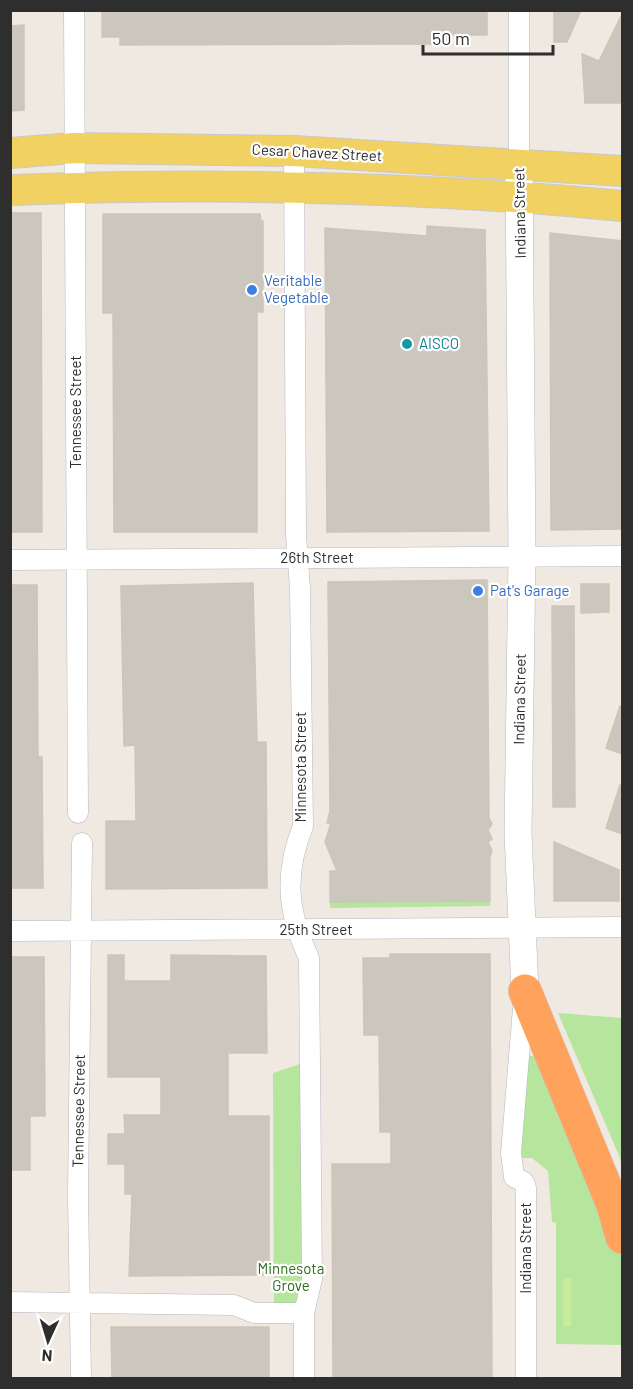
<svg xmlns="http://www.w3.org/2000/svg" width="633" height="1389" font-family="Barlow,sans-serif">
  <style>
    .green { fill: #b6e59e }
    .pitch { fill: #c9ec9a }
    .building { fill: #cbc7bf; stroke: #cbc5ba; stroke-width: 1.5 }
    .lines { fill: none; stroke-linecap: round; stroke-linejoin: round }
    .minor-casing { stroke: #b4b7c1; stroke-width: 21 }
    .secondary-casing { stroke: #b4b7c1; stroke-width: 28 }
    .primary-casing { stroke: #c9c9c9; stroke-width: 32 }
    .motorway-casing { stroke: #c9c9c9; stroke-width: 34 }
    .minor { stroke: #fff; stroke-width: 20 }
    .secondary { stroke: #fff; stroke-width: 27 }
    .primary { stroke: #f2d163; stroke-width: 30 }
    .motorway { stroke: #ffa35c; stroke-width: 33 }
    .shop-dot { fill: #3f7fe0; stroke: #fff; stroke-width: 2 }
    .culture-dot { fill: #0f9aa8; stroke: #fff; stroke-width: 2 }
    .labels { text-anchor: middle; stroke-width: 4.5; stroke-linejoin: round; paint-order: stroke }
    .street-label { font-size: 15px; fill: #2e2e2e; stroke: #fff }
    .shop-label { font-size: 15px; fill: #366cbe; stroke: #fff; text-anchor: start }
    .culture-label { font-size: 15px; fill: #0d838f; stroke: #fff; text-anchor: start }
    .park-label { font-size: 15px; fill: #2c6e1b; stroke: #fff }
  </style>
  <rect width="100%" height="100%" fill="#efe9e1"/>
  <path class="green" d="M 490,901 L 490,906 L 330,908 L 330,902 Z
    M 558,1013 L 622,1018 L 622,1169 L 620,1158 Z
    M 529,1056 L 534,1056 L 622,1204 L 622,1345 L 556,1344 L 556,1223 L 552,1222 L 548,1171 L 532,1158 L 520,1158 Z
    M 303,1063 L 306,1282 L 301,1297 L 287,1309 L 274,1309 L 273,1073 Z"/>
  <path class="pitch" d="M 563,1278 L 571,1278 L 571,1326 L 563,1326 Z"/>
  <path class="building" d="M 102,10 L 487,10 L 487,35 L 448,35 L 448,44 L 120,45 L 120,37 L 102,37 Z
    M 554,10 L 581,10 L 567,42 L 554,42 Z
    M 622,14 L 622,103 L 585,103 L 582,54 L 599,61 Z
    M 24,25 L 24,110 L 10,111 L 10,26 Z
    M 10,213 L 41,213 L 42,532 L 10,532 Z
    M 103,214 L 260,214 L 261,221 L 263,221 L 263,312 L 257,312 L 257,532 L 114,532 L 113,313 L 103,313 Z
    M 427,226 L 485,230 L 489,531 L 327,532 L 325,228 L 427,236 Z
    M 550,233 L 622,241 L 622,529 L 551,530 Z
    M 487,580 L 489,818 L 492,824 L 488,830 L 492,839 L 488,842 L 492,851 L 490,856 L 490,901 L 330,902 L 330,871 L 337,871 L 325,842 L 331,823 L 327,823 L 330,811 L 328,582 Z
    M 253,583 L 257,742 L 266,742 L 267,888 L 106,889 L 106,821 L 136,821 L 135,745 L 124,746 L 121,586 Z
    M 581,584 L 609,584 L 609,612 L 581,613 Z
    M 10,585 L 37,585 L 38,757 L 42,757 L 43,888 L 10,888 Z
    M 552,606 L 574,606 L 575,807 L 553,807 Z
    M 620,706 L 622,707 L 622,754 L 606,748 Z
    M 620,785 L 622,786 L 622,834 L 606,828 Z
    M 554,842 L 619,870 L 619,901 L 554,901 Z
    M 390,954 L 490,954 L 492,1378 L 333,1378 L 332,1164 L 391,1164 L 391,1132 L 380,1132 L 379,1035 L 364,1035 L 363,958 L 390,958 Z
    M 108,955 L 124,955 L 124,981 L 171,981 L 171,955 L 266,956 L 267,1053 L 228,1053 L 228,1116 L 269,1116 L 269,1275 L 129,1276 L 132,1194 L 125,1194 L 125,1164 L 108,1164 L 108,1134 L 125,1134 L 124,1115 L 161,1115 L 161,1077 L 108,1077 Z
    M 10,957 L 44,957 L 45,1116 L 30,1116 L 30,1170 L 10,1170 Z
    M 111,1327 L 269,1327 L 269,1378 L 112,1378 Z"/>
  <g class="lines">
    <defs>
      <path id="minor" d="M 74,10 L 78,813
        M 294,151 L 296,535 L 300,588 L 303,826 C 284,874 287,911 309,958 L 312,1279 L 304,1313 L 304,1378
        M 519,164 L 519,10
        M 10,560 L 622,556
        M 10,931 L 622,927
        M 524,996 L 511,1153 L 514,1177 L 524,1182 L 526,1188 L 526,1378
        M 10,1302 L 234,1305 L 254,1313 L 304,1313
        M 81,1378 L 78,1196 L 82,843"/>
      <path id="secondary" d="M 519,164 L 522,557 L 518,833 L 525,991"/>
      <path id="primary" d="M 10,153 L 75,148 L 294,151 L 622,171
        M 10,190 C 214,183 420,186 622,206"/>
      <path id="motorway" d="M 525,991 L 613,1205 L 622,1237"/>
    </defs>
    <use href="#minor" class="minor-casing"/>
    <use href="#secondary" class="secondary-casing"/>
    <use href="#primary" class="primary-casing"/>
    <use href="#motorway" class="motorway-casing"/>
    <use href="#minor" class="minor"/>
    <use href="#secondary" class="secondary"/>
    <use href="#primary" class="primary"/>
    <use href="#motorway" class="motorway"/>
  </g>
  <g class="shop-dot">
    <circle cx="252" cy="290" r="6"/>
    <circle cx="478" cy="591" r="6"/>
  </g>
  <circle class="culture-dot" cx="407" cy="344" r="6"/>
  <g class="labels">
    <g class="street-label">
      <text transform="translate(317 153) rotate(3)" y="5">Cesar Chavez Street</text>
      <text transform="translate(520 213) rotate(-91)" y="5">Indiana Street</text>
      <text transform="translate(76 412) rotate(-90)" y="5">Tennessee Street</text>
      <text x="317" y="563">26th Street</text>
      <text transform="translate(520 699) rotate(-89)" y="5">Indiana Street</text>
      <text transform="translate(301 767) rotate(-90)" y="5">Minnesota Street</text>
      <text x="316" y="935">25th Street</text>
      <text transform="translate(79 1111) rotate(-89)" y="5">Tennessee Street</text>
      <text transform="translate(526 1248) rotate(-90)" y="5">Indiana Street</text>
    </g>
    <g class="shop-label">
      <text x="264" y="286">Veritable<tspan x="264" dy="17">Vegetable</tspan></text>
      <text x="490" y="596">Pat's Garage</text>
    </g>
    <g class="culture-label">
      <text x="419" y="349">AISCO</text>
    </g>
    <g class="park-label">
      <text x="291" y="1274">Minnesota<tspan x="291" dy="17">Grove</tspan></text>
    </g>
  </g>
  <rect width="633" height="1389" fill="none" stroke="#2e2e2e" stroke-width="24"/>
  <g transform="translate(48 1341) rotate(184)" stroke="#ffffff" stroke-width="4.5" paint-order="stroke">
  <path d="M0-4.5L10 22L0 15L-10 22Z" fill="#2e2e2e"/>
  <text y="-9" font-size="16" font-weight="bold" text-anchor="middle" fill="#2e2e2e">N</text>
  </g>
  <path d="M423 45v9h130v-9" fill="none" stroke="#2e2e2e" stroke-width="3"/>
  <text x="432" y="45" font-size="18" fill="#2e2e2e" stroke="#ffffff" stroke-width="4.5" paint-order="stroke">50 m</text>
</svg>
